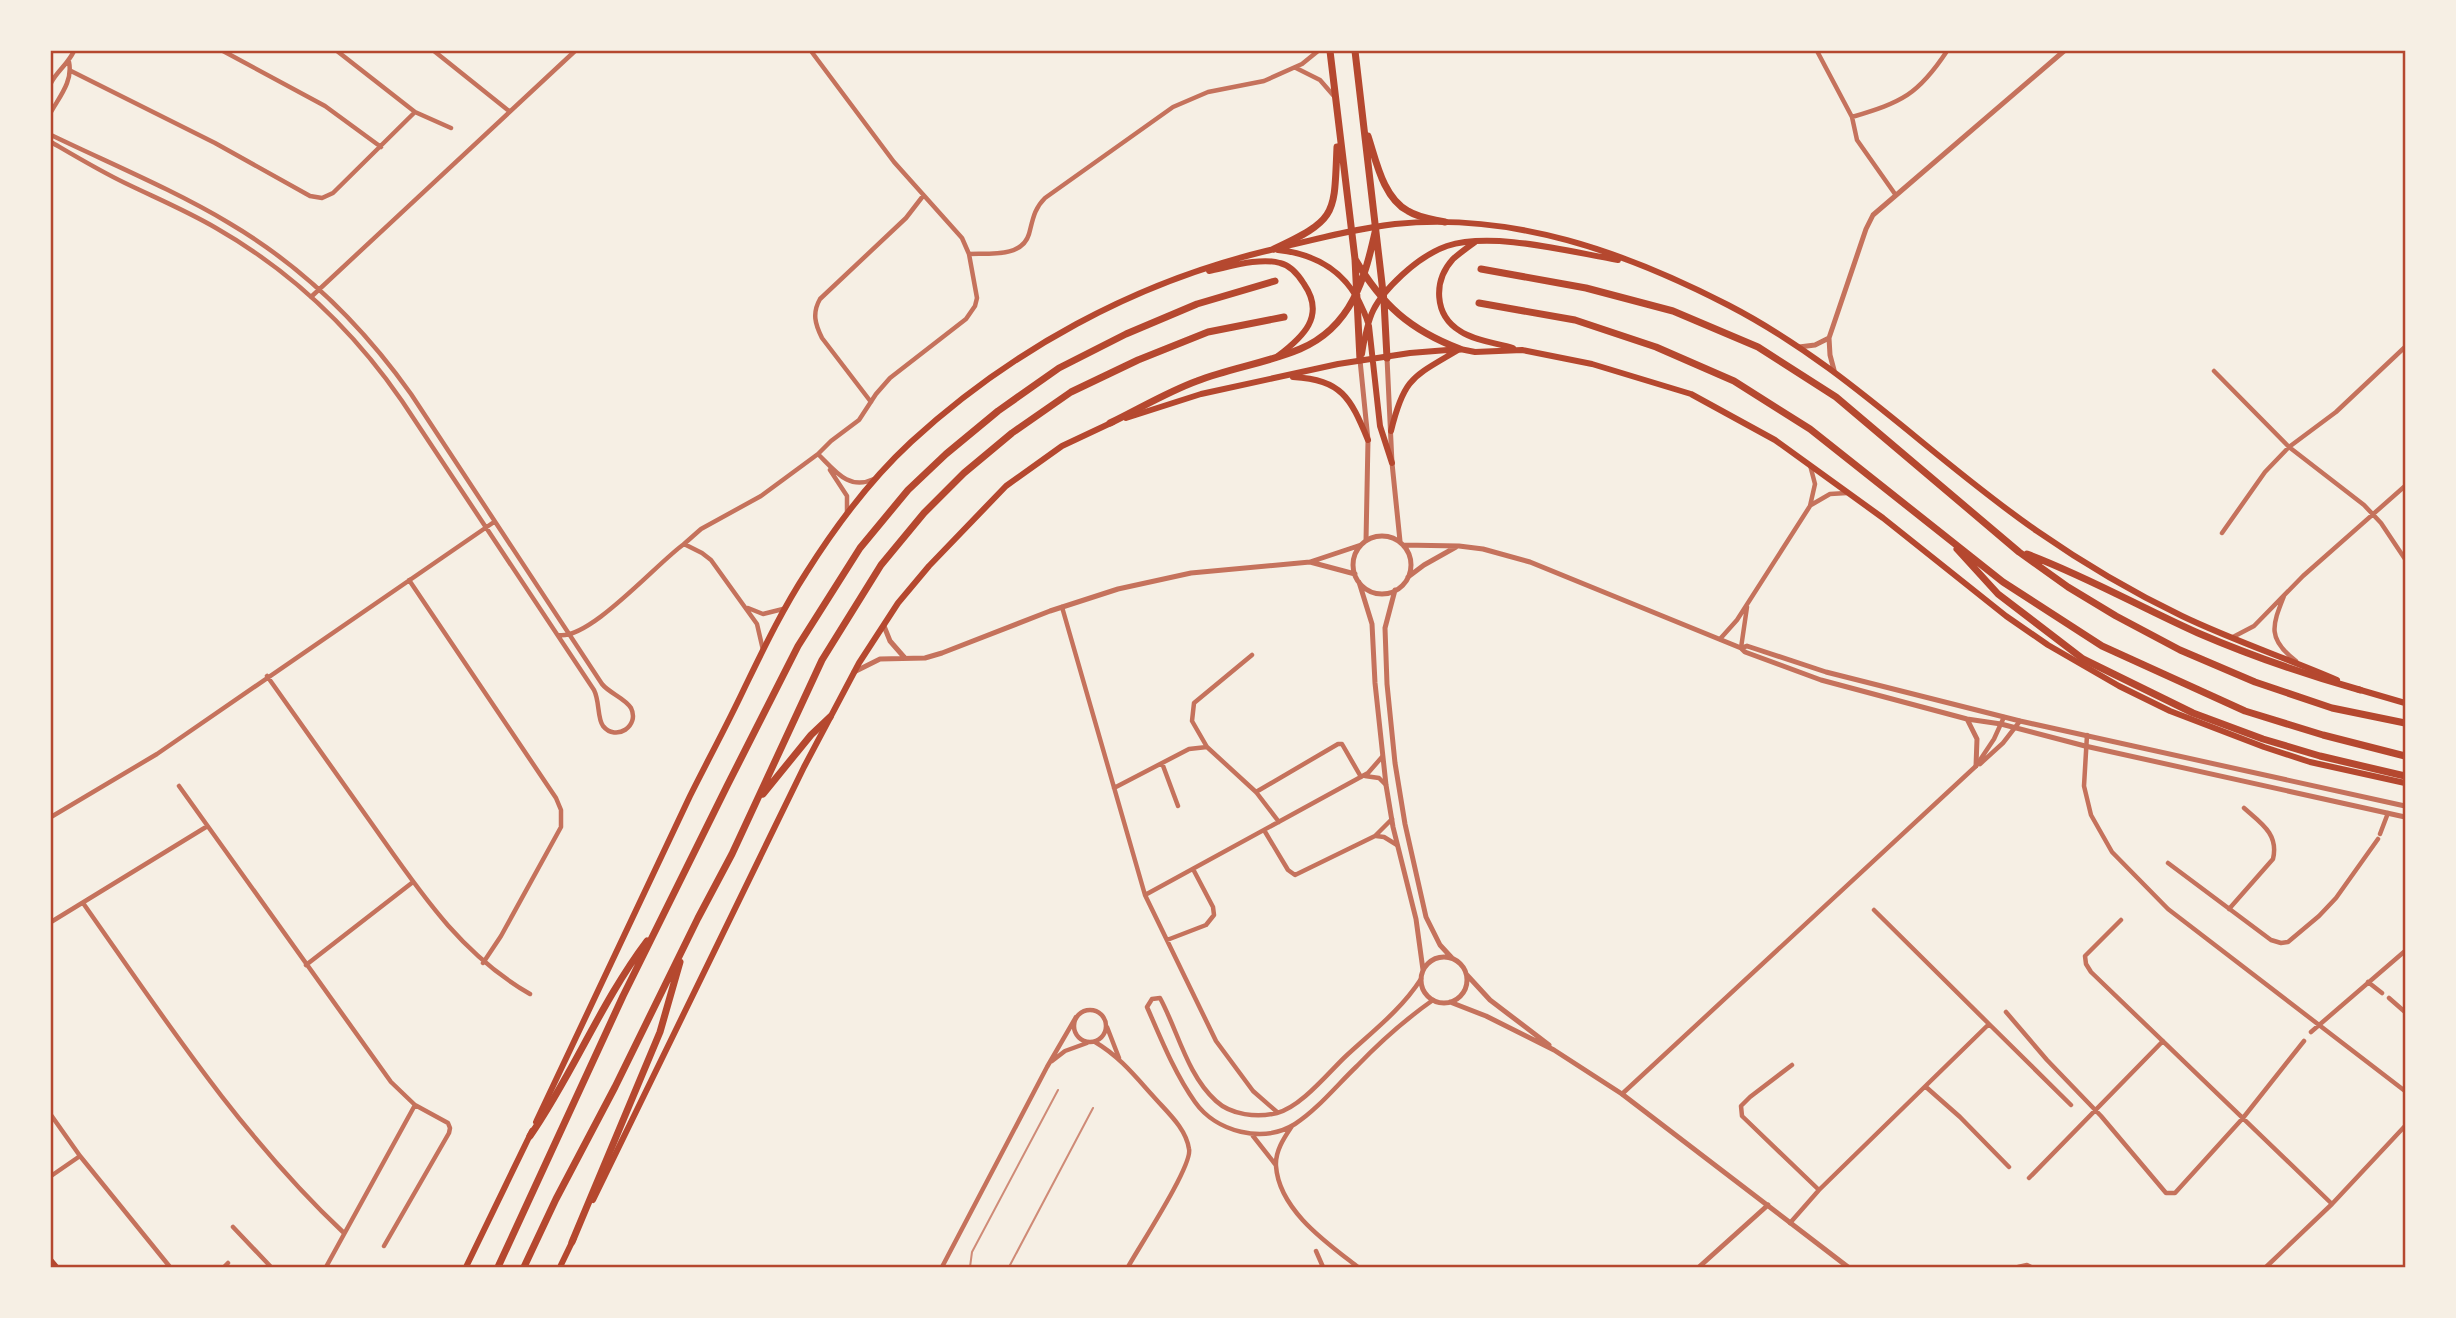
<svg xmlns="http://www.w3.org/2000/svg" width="2456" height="1318" font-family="Ubuntu,sans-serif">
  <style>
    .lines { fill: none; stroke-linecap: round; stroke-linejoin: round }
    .minor { stroke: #c5725c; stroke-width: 4.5 }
    .tertiary { stroke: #c5725c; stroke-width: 5 }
    .secondary { stroke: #b5482f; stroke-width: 6 }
    .trunk { stroke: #b5482f; stroke-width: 7 }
    .tram { stroke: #cf8b77; stroke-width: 2 }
    .neatline { fill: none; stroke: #b5482f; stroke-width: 2.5 }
  </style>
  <rect width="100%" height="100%" fill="#f6efe4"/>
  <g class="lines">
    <path class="minor" d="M 223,51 L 325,106 L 381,147
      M 337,51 L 415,112 L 451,128
      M 434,51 L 509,111
      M 811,51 L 894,162 L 962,238 L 969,254 L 977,298 L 975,306 L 966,319 L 890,378 L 876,394 L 859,420 L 831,441 L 818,454
      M 1817,51 L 1852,117 L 1857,140 L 1895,194
      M 1296,68 L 1320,80 L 1333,95
      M 71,71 L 215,143 L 310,196 L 322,198 L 333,193 L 415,112
      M 51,83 C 57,71 68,64 74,51
      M 51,112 C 60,96 73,81 69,62
      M 1852,117 C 1902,102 1918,95 1947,51
      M 51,135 C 109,163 174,190 229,223 C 302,266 362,325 411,394 L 602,684 C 609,693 625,698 631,708 C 640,726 616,742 603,726 C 597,718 600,702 594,690 L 402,401 C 353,330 291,271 216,228 C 187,211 156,198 125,183 C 100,171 75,156 51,142
      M 969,254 C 988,253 1022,258 1029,234 C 1033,219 1034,209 1045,198 L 1173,107 L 1208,92 L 1264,81 L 1302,64 L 1318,51
      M 311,297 L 575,51
      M 2214,371 L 2289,447 L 2364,505 L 2381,523 L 2405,559
      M 871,402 L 822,338 C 815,324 812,313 820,299 L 906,218 L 923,196
      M 830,470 L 847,496 L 847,512
      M 1811,505 L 1830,494 L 1847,493
      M 2222,533 L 2265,472 L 2289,447 L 2336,412 L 2405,347
      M 684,544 L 701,529 L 761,496 L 818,454 C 835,471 849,491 874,479
      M 409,580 L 556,798 L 561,810 L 561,827 L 501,936 L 483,963
      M 2284,596 C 2272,626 2267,639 2296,661
      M 1062,607 L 1145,895 L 1216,1041 L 1253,1091 L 1277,1112
      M 748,608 L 763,614 L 783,609
      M 558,635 C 589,641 657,563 684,544 L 702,553 L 711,560 L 757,624 L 763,650
      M 2233,637 L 2254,626 L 2303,576 L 2405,486
      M 1720,639 L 1737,620 L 1810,506 L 1815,484 L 1810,465
      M 1741,648 L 1747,607
      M 267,676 C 302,726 337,775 372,824 C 418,889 459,953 530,994
      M 2087,735 L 2084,786 L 2091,815 L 2112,852 L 2168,909 L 2405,1091
      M 1207,747 L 1192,721 L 1194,703 L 1252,655
      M 1162,763 L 1178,806
      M 1980,764 L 2003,743 L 2020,721
      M 1365,776 L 1379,778 L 1385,784
      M 179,786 L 391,1082 L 415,1105 L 448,1123 L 450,1128 L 449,1133 L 384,1246
      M 1114,788 L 1189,749 L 1207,747 L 1256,792 L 1279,822
      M 1256,792 L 1338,744 L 1342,744 L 1361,777
      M 51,817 L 157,754 L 494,522
      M 1264,830 L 1288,870 L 1295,875 L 1375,836 L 1392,819
      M 2380,834 L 2388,813
      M 1376,836 L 1384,837 L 1397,845
      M 2168,863 L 2271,940 L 2281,943 L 2288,942 L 2319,916 L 2336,898 L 2378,839
      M 1145,895 L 1368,773 L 1382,757
      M 83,903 C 164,1018 241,1136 344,1233
      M 2229,909 L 2273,859 C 2279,834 2261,823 2244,808
      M 2121,920 L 2085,956 L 2086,964 L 2091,972 L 2332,1204
      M 51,922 L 206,827
      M 1167,940 L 1206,925 L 1214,915 L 1213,907 L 1193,869
      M 306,965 L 413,882
      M 1421,979 C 1401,1010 1373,1031 1346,1056 C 1328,1073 1301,1107 1277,1113 C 1257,1118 1231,1115 1216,1101 C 1187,1075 1178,1031 1160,998 L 1152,999 L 1147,1007 C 1161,1039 1175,1074 1195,1102 C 1216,1132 1263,1144 1295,1124 C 1318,1109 1337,1085 1357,1066 C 1380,1042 1406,1019 1433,1000
      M 2368,982 L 2382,993
      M 2389,998 L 2405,1012
      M1074 1026a16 16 0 1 1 32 0a16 16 0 1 1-32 0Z
      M 2006,1012 L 2047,1060 L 2101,1116 L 2166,1193 L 2175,1193 L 2243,1118 L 2304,1041
      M 1989,1024 L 2071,1105
      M 1107,1027 L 1119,1058
      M 2311,1032 L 2405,951
      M 1095,1042 C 1119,1056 1135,1076 1153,1096 C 1167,1112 1186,1128 1189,1149 C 1193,1165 1139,1247 1128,1267
      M 1052,1061 L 1065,1051 L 1087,1043
      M 1792,1065 L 1750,1097 L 1741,1106 L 1742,1116 L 1819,1190
      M 1926,1087 L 1960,1117 L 2009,1167
      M 1622,1094 L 1976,766 L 1994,739 L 2004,717
      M 51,1115 L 80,1156 L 170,1267
      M 1292,1126 C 1284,1138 1275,1151 1276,1166 C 1279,1210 1327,1243 1358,1267
      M 1253,1136 L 1275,1164
      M 51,1176 L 80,1156
      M 2029,1178 L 2163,1041
      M 1790,1223 L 1819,1190 L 1989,1024 L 1874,910
      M 233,1227 L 271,1267
      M 1316,1251 L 1323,1267
      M 224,1267 L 228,1263
      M 326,1267 L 415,1105
      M 942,1267 L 1047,1067 L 1076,1017
      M 2018,1267 L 2027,1265 L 2031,1267
      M 2266,1267 L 2332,1204 L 2405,1126"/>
    <path class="tertiary" d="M 1799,347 L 1815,345 L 1829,338
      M 1387,358 L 1392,463 L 1400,541
      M 1360,360 L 1368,440 L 1366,541
      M 1834,370 L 1830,355 L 1829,338 L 1866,229 L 1873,215 L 2064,51
      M1353 565a29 29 0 1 1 58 0a29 29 0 1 1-58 0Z
      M 1403,545 L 1459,546 L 1483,549 L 1530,562 L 1741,648 L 1745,652 L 1821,680 L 1967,719 L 2001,724 L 2085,746 L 2405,817
      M 1310,562 L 1355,574
      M 1408,577 L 1424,565 L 1456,547
      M 1359,582 L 1372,624 L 1375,683 L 1386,785 L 1393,827 L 1416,919 L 1423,970
      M 1395,590 L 1385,628 L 1387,684 L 1395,763 L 1405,824 L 1426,917 L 1440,945 L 1452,958
      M 884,626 L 890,641 L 904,657
      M 1741,648 L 1747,646 L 1826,672 L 2020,721 L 2405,806
      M 854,672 L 880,659 L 925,658 L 942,653 L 1050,611 L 1118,589 L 1191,573 L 1310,562 L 1361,545
      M 1967,719 L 1977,739 L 1976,766
      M1421 980a23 23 0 1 1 46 0a23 23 0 1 1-46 0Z
      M 1467,975 L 1490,1000 L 1549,1045
      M 1450,1002 L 1486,1016 L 1554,1050 L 1622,1094 L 1848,1267
      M 1699,1267 L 1768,1205"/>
    <path class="secondary" d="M 1475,242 C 1468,247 1460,253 1453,259 C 1433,281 1434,315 1460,331 C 1475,341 1497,343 1513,348
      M 1278,250 C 1325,255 1355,279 1369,326 L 1380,426 L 1392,463
      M 1209,271 C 1229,267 1260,257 1280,263 C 1290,265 1299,276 1304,284 C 1326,316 1303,337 1278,356
      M 1362,354 C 1368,315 1373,302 1402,275 C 1415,263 1430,252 1447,246 C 1493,231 1570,252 1618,260
      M 1293,377 C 1342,380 1350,397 1368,440
      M 1126,418 L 1201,394 L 1338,364 L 1410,353 L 1460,349 L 1475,352 L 1522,350 L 1592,364 L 1691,394 L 1775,440 L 1883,518 L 2006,616 L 2048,645 L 2119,686 L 2170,711 L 2264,747 L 2310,762 L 2405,783
      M 1391,431 C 1404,377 1413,377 1458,350
      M 2357,689 L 2405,703
      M 536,1122 C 587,1013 638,904 690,796 C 708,760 727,725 744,689 C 763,650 782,610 806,573 C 835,527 871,479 911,442 C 1011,350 1134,283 1266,251 C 1309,241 1352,229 1395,224 C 1513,212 1625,252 1728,305 C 1846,366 1930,457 2037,531 C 2083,563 2132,592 2182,616 C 2232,640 2286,658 2337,680
      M 593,1200 L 804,767 L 859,663 L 898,603 L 929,566 L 1006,486 L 1062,446 L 1113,422
      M 51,1261 L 56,1267
      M 466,1267 L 532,1131
      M 560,1267 L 574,1238"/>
    <path class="trunk" d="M 1330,51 L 1355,259 L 1360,360
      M 1355,51 L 1384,301 L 1387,358
      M 1368,136 C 1376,160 1383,198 1408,211 C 1419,218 1432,219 1445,222
      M 1274,249 C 1338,219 1334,215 1337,147
      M 1355,259 C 1382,305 1410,330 1460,349
      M 1481,269 L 1586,288 L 1673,311 L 1758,347 L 1836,397 L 2019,552 L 2068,587 L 2116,616 L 2180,650 L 2255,682 L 2332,708 L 2405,723
      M 1479,303 L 1575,320 L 1656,347 L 1734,381 L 1810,429 L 2003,582 L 2102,646 L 2245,711 L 2323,735 L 2405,756
      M 1110,423 C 1139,409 1167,392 1197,381 C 1230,368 1267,363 1300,349 C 1352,327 1365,278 1376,228
      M 1957,549 L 1998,594 L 2083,659 L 2193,713 L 2263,739 L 2320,756 L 2405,776
      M 2027,554 C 2086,576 2140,607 2198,633 C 2251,656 2304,674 2360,690
      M 763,794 L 811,735 L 830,717
      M 530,1136 C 573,1074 601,1002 647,941
      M 572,1242 L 660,1032 L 680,962
      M 498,1267 L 623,996 L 727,786 L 798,646 L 860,548 L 908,490 L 946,454 L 998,411 L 1059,368 L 1126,334 L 1197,304 L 1275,281
      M 524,1267 L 556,1199 L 615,1087 L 698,918 L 732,854 L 822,660 L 881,565 L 924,513 L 964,473 L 1012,433 L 1071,392 L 1138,360 L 1208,332 L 1284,317"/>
    <path class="tram" d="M 970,1267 L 972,1252 L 1058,1090
      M 1009,1267 L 1093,1108"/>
  </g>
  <rect width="2456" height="1318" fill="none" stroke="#f6efe4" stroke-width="105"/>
  <rect x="52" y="52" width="2352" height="1214" class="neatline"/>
</svg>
